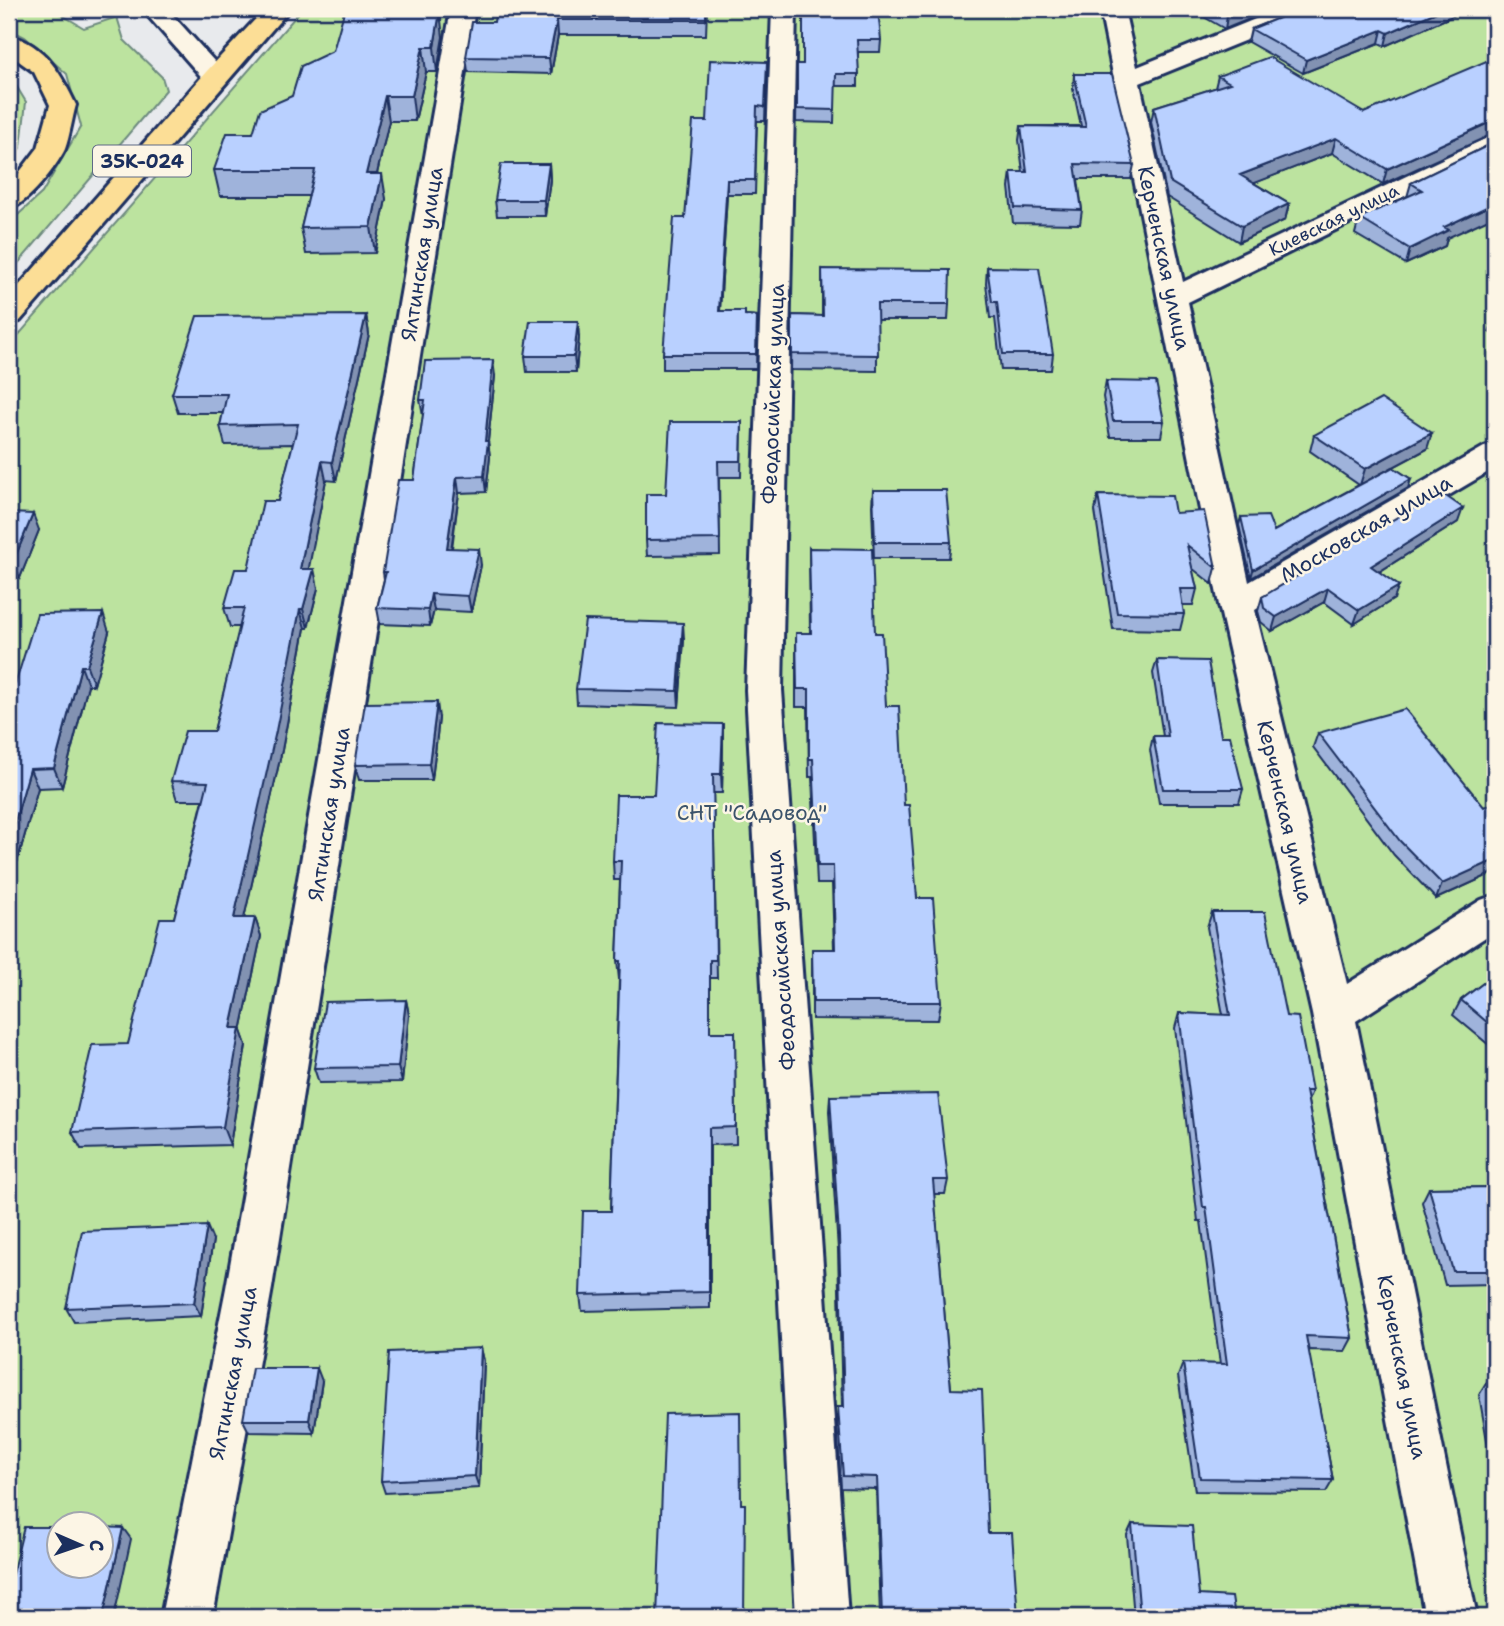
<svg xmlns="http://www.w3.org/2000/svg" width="1504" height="1626" font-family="'Shantell Sans',sans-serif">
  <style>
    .green { fill: #bce39f; stroke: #6c897e; stroke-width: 2; fill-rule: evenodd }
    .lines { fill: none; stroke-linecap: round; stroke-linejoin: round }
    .minor-casing { stroke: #1b2f5e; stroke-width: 6 }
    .major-casing { stroke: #1b2f5e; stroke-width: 6 }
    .minor { fill: #fcf5e5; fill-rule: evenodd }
    .major { fill: #fcde96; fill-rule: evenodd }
    .wall { fill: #9fb3db; stroke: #1b2f5e; stroke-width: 2 }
    .shaded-wall { fill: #8292b2; stroke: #1b2f5e; stroke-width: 2 }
    .building { fill: #b9d0ff; stroke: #1b2f5e; stroke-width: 2 }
    .labels { text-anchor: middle; stroke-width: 5; stroke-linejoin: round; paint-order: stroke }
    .far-street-label { font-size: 18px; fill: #1b2f5e; stroke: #fcf5e5 }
    .shield { fill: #fcf5e5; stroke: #5e6a86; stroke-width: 2 }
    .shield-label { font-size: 19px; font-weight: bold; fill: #1b2f5e }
    .street-label { font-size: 21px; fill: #1b2f5e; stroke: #fcf5e5 }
    .park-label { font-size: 21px; fill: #3b536b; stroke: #fcf5e5 }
  </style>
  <rect width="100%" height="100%" fill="#e8eaed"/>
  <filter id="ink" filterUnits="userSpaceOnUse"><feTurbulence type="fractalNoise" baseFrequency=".0143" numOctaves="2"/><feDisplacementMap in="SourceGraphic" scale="14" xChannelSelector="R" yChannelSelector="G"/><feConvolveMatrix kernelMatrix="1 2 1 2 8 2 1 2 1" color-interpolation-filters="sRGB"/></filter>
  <g filter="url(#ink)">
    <path class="green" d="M 9,9 L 52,9 L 84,28 L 117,17 L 124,40 L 162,77 L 166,90 L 9,274 L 9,223 L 42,193 L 81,126 L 67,74 L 25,37 L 9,29 Z
      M 302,9 L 1495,9 L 1495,1617 L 9,1617 L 9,346 ZM 60,1524 L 102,1524 L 102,1566 L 60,1566 Z
      M 9,74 L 26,102 L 21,146 L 9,168 Z"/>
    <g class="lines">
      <defs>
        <path id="minor" d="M 142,9 L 167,9 L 224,72 L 228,77 L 224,82 L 215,85 L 206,82 Z
          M 451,9 L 475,9 L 272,1288 L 213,1617 L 161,1617 L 226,1288 Z
          M 772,9 L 796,9 L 782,690 L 848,1617 L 796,1617 L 746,690 Z
          M 1100,9 L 1124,9 L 1137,67 L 1280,9 L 1313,9 L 1310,14 L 1140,83 L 1183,282 L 1495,134 L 1495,152 L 1188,302 L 1249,582 L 1484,447 L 1495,444 L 1495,468 L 1255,610 L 1347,984 L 1481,900 L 1495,895 L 1495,931 L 1356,1021 L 1477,1617 L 1425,1617 L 1312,1014 L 1219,605 Z"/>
        <path id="major" d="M 265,9 L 290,9 L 20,321 L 9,324 L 9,297 L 206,72 Z
          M 9,35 C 46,45 61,74 76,105 C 72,119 70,135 65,149 C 57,166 27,205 9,209 L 9,186 L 38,148 L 50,105 L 34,72 L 9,54 Z"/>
      </defs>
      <use href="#minor" class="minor-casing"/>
      <use href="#major" class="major-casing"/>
      <use href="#minor" class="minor"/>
      <use href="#major" class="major"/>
    </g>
    <path class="wall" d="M 707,9 L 706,35 L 558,35 L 551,74 L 468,72 L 466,57 L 494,22 L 518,16 Z
      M 1190,9 L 1274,9 L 1225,29 Z
      M 1301,9 L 1468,9 L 1385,46 L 1379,43 L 1303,73 L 1248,42 L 1251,29 Z
      M 425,12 L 443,37 L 437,72 L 426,72 L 415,121 L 389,121 L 377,174 L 386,199 L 375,253 L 306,254 L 301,228 L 309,196 L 220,196 L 214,170 L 292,96 Z
      M 813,16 L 881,40 L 880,52 L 858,52 L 858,86 L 835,86 L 834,123 L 796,122 L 797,64 L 803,64 Z
      M 1495,61 L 1495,133 L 1383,184 L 1332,153 L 1254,183 L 1289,204 L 1285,220 L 1239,242 L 1167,197 L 1151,122 L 1154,107 L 1215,88 L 1218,76 L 1364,113 Z
      M 767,62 L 765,121 L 757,121 L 755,194 L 727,194 L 720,311 L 745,315 L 757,316 L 756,369 L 663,369 L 663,354 L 707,121 Z
      M 1074,74 L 1134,165 L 1131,179 L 1078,179 L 1082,210 L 1080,224 L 1013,223 L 1009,187 L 1011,172 L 1023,172 L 1019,140 L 1021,126 L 1081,126 L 1073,89 Z
      M 1495,142 L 1447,238 L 1445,246 L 1406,264 L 1355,234 L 1359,218 L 1407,197 L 1411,183 Z
      M 549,164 L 550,180 L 545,216 L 497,216 L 495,200 Z
      M 987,267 L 1053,354 L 1051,370 L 1001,370 L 995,318 L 990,318 L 986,283 Z
      M 822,269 L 949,304 L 948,320 L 877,320 L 877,371 L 791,370 L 792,315 L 822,316 Z
      M 366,315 L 369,334 L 336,481 L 326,480 L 308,569 L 318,588 L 308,628 L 305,628 L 282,750 L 244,918 L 255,918 L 261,936 L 241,1031 L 246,1045 L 230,1145 L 81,1149 L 72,1132 L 128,1044 L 174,918 L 203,800 L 177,800 L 171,781 L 214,731 L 240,627 L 230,627 L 224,608 L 248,569 L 278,501 L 293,444 L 225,445 L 220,426 L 223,413 L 178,413 L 172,394 Z
      M 1494,317 L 1495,317 L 1495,336 L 1489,332 Z
      M 579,337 L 576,372 L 527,372 L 525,356 Z
      M 495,376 L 488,441 L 490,457 L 486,492 L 459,493 L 452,548 L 481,565 L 471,612 L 434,610 L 430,626 L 380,624 L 377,608 L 384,579 L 383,572 L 414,480 L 423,416 L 420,400 Z
      M 1106,381 L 1164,421 L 1161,437 L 1110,437 L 1103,397 Z
      M 742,422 L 741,477 L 719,477 L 720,555 L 647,556 L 646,540 L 666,494 Z
      M 1314,435 L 1427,449 L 1393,467 L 1411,479 L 1408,488 L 1251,578 L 1239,525 L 1241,517 L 1274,531 L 1359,485 L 1310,451 Z
      M 873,490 L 951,542 L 949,558 L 874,558 L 872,506 Z
      M 1098,495 L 1175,513 L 1216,568 L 1212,584 L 1192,568 L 1197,589 L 1193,605 L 1182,605 L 1184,614 L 1180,630 L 1113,629 L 1095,511 Z
      M 9,513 L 39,530 L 20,578 L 9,578 Z
      M 1458,522 L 1379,572 L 1394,599 L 1354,624 L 1324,602 L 1272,631 L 1261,622 L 1258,611 L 1262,597 Z
      M 809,548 L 875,633 L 886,706 L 904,805 L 917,898 L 941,1002 L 938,1020 L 812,1019 L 812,949 L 834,949 L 832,884 L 817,884 L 812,777 L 809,777 L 808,707 L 796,707 L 796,633 L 810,633 Z
      M 109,632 L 94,685 L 88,685 L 62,787 L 38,788 L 9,891 L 9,704 Z
      M 684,639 L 679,707 L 577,704 L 576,689 Z
      M 1157,660 L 1221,736 L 1243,789 L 1239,803 L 1159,803 L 1150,750 L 1153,736 L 1163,736 L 1153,673 Z
      M 439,718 L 432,780 L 359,780 L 355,765 Z
      M 1318,733 L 1495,864 L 1491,874 L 1436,899 L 1394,855 L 1313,747 Z
      M 723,742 L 722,793 L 713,793 L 717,978 L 710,978 L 710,1032 L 735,1032 L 736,1144 L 710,1145 L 710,1308 L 582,1311 L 580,1295 L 611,1211 L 619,979 L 617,961 L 620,880 L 614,880 L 613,861 L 654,795 Z
      M 1212,912 L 1286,1016 L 1312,1091 L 1308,1101 L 1352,1338 L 1345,1351 L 1308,1350 L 1333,1480 L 1326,1492 L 1195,1491 L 1178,1376 L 1183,1363 L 1220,1364 L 1201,1221 L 1198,1221 L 1175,1028 L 1179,1013 L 1223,1015 L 1207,927 Z
      M 1495,974 L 1495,1050 L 1453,1015 L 1461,1000 Z
      M 406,1000 L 409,1015 L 402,1082 L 319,1083 L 314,1068 Z
      M 830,1096 L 948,1180 L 945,1194 L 934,1194 L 951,1389 L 988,1533 L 1018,1617 L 880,1617 L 876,1489 L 841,1488 L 837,1419 L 838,1407 L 842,1407 L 838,1250 L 829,1111 Z
      M 1495,1187 L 1495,1284 L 1445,1285 L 1422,1202 L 1429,1188 Z
      M 213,1240 L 201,1316 L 74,1322 L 66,1308 Z
      M 481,1348 L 484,1361 L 479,1488 L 385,1493 L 381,1481 Z
      M 322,1381 L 314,1433 L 249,1432 L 243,1420 Z
      M 1487,1382 L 1495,1383 L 1495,1486 L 1479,1395 Z
      M 1132,1524 L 1199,1595 L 1235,1617 L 1134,1617 L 1127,1535 Z"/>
    <path class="shaded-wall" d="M 416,9 L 426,9 L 418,37 L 415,12 Z
      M 1244,9 L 1274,9 L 1225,29 L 1227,16 Z
      M 1443,9 L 1468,9 L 1385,46 L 1388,33 Z
      M 440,12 L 443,37 L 437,72 L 434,47 Z
      M 557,20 L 558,35 L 551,74 L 549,58 Z
      M 1382,30 L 1379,43 L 1303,73 L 1306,60 Z
      M 423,47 L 426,72 L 415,121 L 412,96 Z
      M 385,96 L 389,121 L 371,200 L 366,174 Z
      M 1495,120 L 1495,133 L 1383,184 L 1387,169 Z
      M 1336,138 L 1332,153 L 1237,190 L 1240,175 Z
      M 549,164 L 550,180 L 545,216 L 544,200 Z
      M 382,174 L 386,199 L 375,253 L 371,227 Z
      M 727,180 L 727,194 L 719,326 L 719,311 Z
      M 1495,203 L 1495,216 L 1447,238 L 1445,246 L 1406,264 L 1410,249 L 1444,227 Z
      M 1289,204 L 1285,220 L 1239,242 L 1242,226 Z
      M 366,315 L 369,334 L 336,481 L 332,462 Z
      M 578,321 L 579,337 L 576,372 L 574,356 Z
      M 493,360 L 495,376 L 488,441 L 490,457 L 486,492 L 484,476 L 485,441 Z
      M 1432,433 L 1427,449 L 1360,485 L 1365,469 Z
      M 322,461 L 326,480 L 305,588 L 300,569 Z
      M 457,477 L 459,493 L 449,564 L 447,548 Z
      M 1411,479 L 1408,488 L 1251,578 L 1253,570 Z
      M 1463,508 L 1458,522 L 1366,580 L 1371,566 Z
      M 33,514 L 39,530 L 20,578 L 13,562 Z
      M 479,549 L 481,565 L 471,612 L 468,596 Z
      M 314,569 L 318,588 L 308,628 L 303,609 Z
      M 1399,586 L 1394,599 L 1354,624 L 1359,610 Z
      M 1328,588 L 1324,602 L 1272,631 L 1276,617 Z
      M 431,594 L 434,610 L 430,626 L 428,610 Z
      M 300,609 L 305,628 L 282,750 L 240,936 L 234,918 Z
      M 103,613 L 109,632 L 94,685 L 87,666 Z
      M 683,623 L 684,639 L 679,707 L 678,691 Z
      M 81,666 L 88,685 L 62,787 L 54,768 Z
      M 437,702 L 439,718 L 432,780 L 429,764 Z
      M 723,724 L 723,742 L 722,793 L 721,774 Z
      M 30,769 L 38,788 L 9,891 L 9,842 Z
      M 1495,853 L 1495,864 L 1491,874 L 1436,899 L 1442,884 Z
      M 255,918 L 261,936 L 241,1031 L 246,1045 L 230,1145 L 223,1127 L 231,1028 Z
      M 406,1000 L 409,1015 L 402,1082 L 398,1067 Z
      M 207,1226 L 213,1240 L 201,1316 L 194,1303 Z
      M 481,1348 L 484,1361 L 479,1488 L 475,1476 Z
      M 317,1368 L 322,1381 L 314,1433 L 309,1420 Z
      M 123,1528 L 131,1539 L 114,1617 L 103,1617 Z"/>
    <path class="building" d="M 356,9 L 416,9 L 415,12 L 440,12 L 434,47 L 423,47 L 412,96 L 385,96 L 366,174 L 382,174 L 371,227 L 301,228 L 315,170 L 214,170 L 227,133 L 253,133 L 260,110 L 292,96 L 301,66 L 333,51 L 344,12 L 355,12 Z
      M 519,9 L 706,9 L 706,20 L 557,20 L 549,58 L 466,57 L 472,22 L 494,22 L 495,15 L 518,16 Z
      M 813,9 L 878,9 L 881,40 L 857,40 L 859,74 L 836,74 L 835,110 L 797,109 L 797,64 L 803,64 L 803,15 L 813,16 Z
      M 1215,9 L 1244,9 L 1227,16 Z
      M 1301,9 L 1443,9 L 1388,33 L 1382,30 L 1306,60 L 1251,29 Z
      M 1269,57 L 1364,113 L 1491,59 L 1495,61 L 1495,120 L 1387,169 L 1336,138 L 1240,175 L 1289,204 L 1242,226 L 1170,182 L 1154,107 L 1230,83 L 1218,76 Z
      M 710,60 L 767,62 L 765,107 L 757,106 L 755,180 L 727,180 L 719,311 L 745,311 L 745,315 L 757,316 L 756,354 L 663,354 L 674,218 L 685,218 L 693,121 L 707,121 Z
      M 1074,74 L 1112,74 L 1134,165 L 1075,164 L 1082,210 L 1015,208 L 1011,172 L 1027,172 L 1021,126 L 1086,127 Z
      M 1495,142 L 1495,203 L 1444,227 L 1449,230 L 1410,249 L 1359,218 L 1422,190 L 1411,183 Z
      M 501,164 L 549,164 L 544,200 L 495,200 Z
      M 987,267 L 1039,268 L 1053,354 L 1003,354 L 997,302 L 992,302 Z
      M 822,269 L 950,270 L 949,304 L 877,304 L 878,355 L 792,354 L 792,315 L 823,316 Z
      M 366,315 L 332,462 L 322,461 L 300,569 L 314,569 L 303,609 L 300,609 L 276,731 L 234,918 L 255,918 L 231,1028 L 240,1028 L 223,1127 L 72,1132 L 92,1045 L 128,1044 L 160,918 L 174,918 L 208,782 L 171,781 L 185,731 L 214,731 L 244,608 L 224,608 L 235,569 L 248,569 L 263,501 L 278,501 L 298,424 L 220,426 L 227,394 L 172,394 L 197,316 Z
      M 530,321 L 578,321 L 574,356 L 525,356 Z
      M 493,360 L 485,441 L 488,441 L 484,476 L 457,477 L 447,548 L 479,549 L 468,596 L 431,594 L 428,610 L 377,608 L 386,572 L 383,572 L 398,480 L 414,480 L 425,400 L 420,400 L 425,361 Z
      M 1106,381 L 1156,382 L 1164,421 L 1113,421 Z
      M 1381,399 L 1432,433 L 1365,469 L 1314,435 Z
      M 670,422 L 742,422 L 741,461 L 718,461 L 720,539 L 646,540 L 646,494 L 666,494 Z
      M 1393,467 L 1411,479 L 1253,570 L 1241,517 L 1268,516 L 1274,531 Z
      M 873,490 L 946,490 L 951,542 L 875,542 Z
      M 1440,492 L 1463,508 L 1371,566 L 1399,586 L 1359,610 L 1328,588 L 1276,617 L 1264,608 L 1262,597 Z
      M 1098,495 L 1172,496 L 1175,513 L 1204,511 L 1216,568 L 1187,545 L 1197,589 L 1180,589 L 1184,614 L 1117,613 Z
      M 9,513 L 33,514 L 13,562 L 9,562 Z
      M 809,548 L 872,549 L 875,633 L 882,633 L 886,706 L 899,706 L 904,805 L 909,805 L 917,898 L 933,898 L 941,1002 L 813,1002 L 812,949 L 835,949 L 833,866 L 818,866 L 813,759 L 809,759 L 809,689 L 797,689 L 796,633 L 811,633 Z
      M 103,613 L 87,666 L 81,666 L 54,768 L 30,769 L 9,842 L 9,704 L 37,614 Z
      M 585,620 L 683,623 L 678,691 L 576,689 Z
      M 1157,660 L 1208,661 L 1221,736 L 1230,736 L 1243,789 L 1163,789 L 1153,736 L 1168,736 Z
      M 437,702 L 429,764 L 355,765 L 365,703 Z
      M 1405,709 L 1484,807 L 1495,802 L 1495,853 L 1492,854 L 1495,857 L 1495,860 L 1442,884 L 1400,841 L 1318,733 Z
      M 658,723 L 723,724 L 721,774 L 713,774 L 716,960 L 710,960 L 710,1032 L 735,1032 L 736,1127 L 709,1128 L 709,1292 L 580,1295 L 583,1211 L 611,1211 L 620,961 L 617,961 L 621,861 L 613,861 L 616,795 L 654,795 Z
      M 1212,912 L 1265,912 L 1286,1016 L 1298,1017 L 1312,1091 L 1306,1091 L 1352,1338 L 1306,1336 L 1333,1480 L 1200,1478 L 1183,1363 L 1227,1364 L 1206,1207 L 1203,1207 L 1179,1013 L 1230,1015 Z
      M 1495,974 L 1495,1029 L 1461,1000 Z
      M 406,1000 L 398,1067 L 314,1068 L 325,1002 Z
      M 938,1094 L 948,1180 L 933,1180 L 951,1389 L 982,1390 L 988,1533 L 1012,1533 L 1018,1617 L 882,1617 L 877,1477 L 843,1476 L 838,1407 L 844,1407 L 839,1236 L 830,1096 Z
      M 1495,1187 L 1495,1271 L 1453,1271 L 1429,1188 Z
      M 207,1226 L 194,1303 L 66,1308 L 82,1231 Z
      M 481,1348 L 475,1476 L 381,1481 L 389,1352 Z
      M 252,1368 L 317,1368 L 309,1420 L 243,1420 Z
      M 1487,1382 L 1495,1383 L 1495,1424 Z
      M 740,1412 L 741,1504 L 745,1504 L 744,1617 L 657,1617 L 665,1414 Z
      M 1132,1524 L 1192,1526 L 1199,1595 L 1232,1597 L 1235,1617 L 1140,1617 Z
      M 24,1527 L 60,1527 L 60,1566 L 102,1566 L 102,1527 L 123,1528 L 103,1617 L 9,1617 L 9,1586 Z"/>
  </g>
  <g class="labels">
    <g class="far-street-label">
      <text transform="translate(1334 220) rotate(-26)" y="6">Киевская улица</text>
    </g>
    <rect class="shield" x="93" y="145.5" width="98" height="31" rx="5"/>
    <g class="shield-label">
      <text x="142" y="168">35К-024</text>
    </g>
    <g class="street-label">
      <text transform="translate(422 254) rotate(-81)" y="7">Ялтинская улица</text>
      <text transform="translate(1164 258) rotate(78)" y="7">Керченская улица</text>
      <text transform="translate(773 394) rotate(-88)" y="7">Феодосийская улица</text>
      <text transform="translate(1366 529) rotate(-30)" y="7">Московская улица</text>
      <text transform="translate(1285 812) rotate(77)" y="7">Керченская улица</text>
      <text transform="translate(329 814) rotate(-81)" y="7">Ялтинская улица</text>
      <text transform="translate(781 960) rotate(-94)" y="7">Феодосийская улица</text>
      <text transform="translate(1402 1367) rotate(79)" y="7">Керченская улица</text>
      <text transform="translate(233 1373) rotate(-79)" y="7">Ялтинская улица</text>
    </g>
    <g class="park-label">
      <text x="752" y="820">СНТ "Садовод"</text>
    </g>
  </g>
  <rect width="1504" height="1626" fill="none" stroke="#fcf5e5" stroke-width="35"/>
  <rect x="18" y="18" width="1469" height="1591" fill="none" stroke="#1b2f5e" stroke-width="2.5" filter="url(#ink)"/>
  <g transform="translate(80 1545) rotate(92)"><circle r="33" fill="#fcf5e5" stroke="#a2a6af" stroke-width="2"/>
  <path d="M0-5L12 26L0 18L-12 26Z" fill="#1b2f5e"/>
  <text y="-10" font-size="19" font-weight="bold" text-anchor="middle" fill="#1b2f5e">С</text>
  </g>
</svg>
